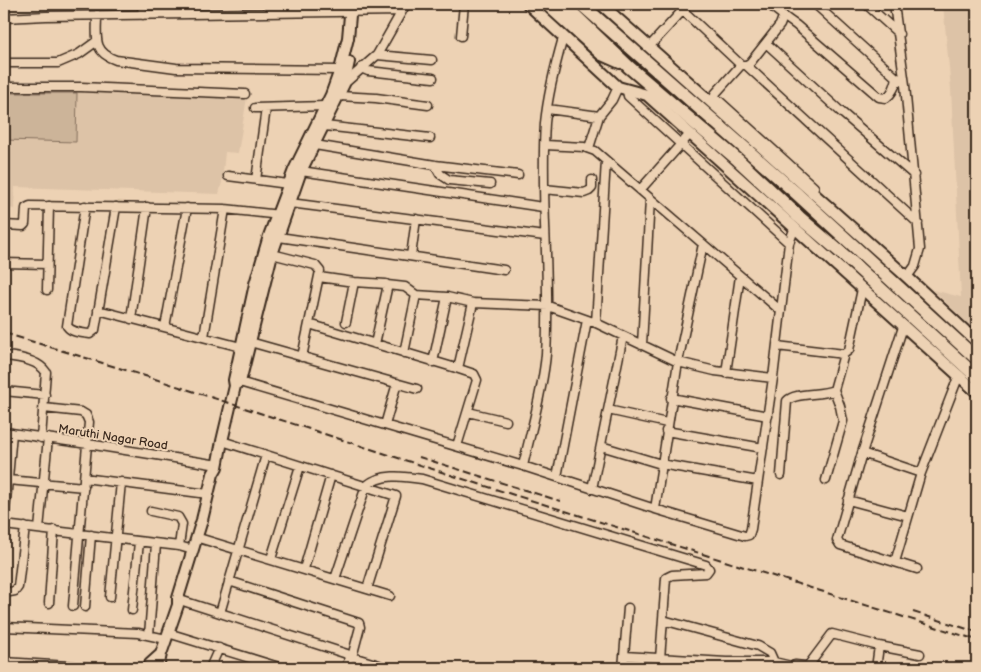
<svg xmlns="http://www.w3.org/2000/svg" width="981" height="672" font-family="'Balsamiq Sans',sans-serif">
  <style>
    .built { fill: #ddc3a7 }
    .green { fill: #ccb499; stroke: #846f5c }
    .lines { fill: none; stroke-linecap: round; stroke-linejoin: round }
    .minor-casing { stroke: #3b2a1e; stroke-width: 11 }
    .tertiary-casing { stroke: #3b2a1e; stroke-width: 14 }
    .trunk-casing { stroke: #3b2a1e; stroke-width: 16 }
    .minor { stroke: #edd2b4; stroke-width: 8 }
    .tertiary { stroke: #edd2b4; stroke-width: 10 }
    .trunk { stroke: #edd2b4; stroke-width: 12 }
    .rail { stroke: #3b2a1e; stroke-width: 2; stroke-dasharray: 8 4; stroke-linecap: butt }
    .labels { text-anchor: middle; stroke-width: 4; stroke-linejoin: round; paint-order: stroke }
    .street-label { font-size: 12px; fill: #3b2a1e; stroke: #edd2b4 }
  </style>
  <rect width="100%" height="100%" fill="#edd2b4"/>
  <filter id="ink" filterUnits="userSpaceOnUse"><feTurbulence type="fractalNoise" baseFrequency=".02" numOctaves="2"/><feDisplacementMap in="SourceGraphic" scale="10" xChannelSelector="R" yChannelSelector="G"/><feConvolveMatrix kernelMatrix="1 2 1 2 8 2 1 2 1" color-interpolation-filters="sRGB"/></filter>
  <g filter="url(#ink)">
    <path class="built" d="M 943,4 L 977,4 L 977,332 L 933,290 L 961,297 L 951,89 Z
      M 4,79 L 20,82 L 248,91 L 238,153 L 225,152 L 222,182 L 219,194 L 15,187 L 14,209 L 4,207 Z"/>
    <path class="green" d="M 4,93 L 77,93 L 76,142 L 4,140 Z"/>
    <g class="lines">
      <defs>
        <path id="minor" d="M 142,4 L 143,15
          M 676,4 L 741,65 L 746,65 L 750,63 L 780,25 L 783,17
          M 768,4 C 778,11 785,18 796,25 L 879,97 L 886,98 C 893,93 895,86 897,78
          M 815,4 L 900,81
          M 866,4 L 899,34
          M 894,4 L 905,85 L 920,249 L 915,266 L 907,277
          M 97,15 C 97,36 92,52 116,60 L 176,68 L 340,70
          M 4,18 L 46,16 L 402,11
          M 461,36 L 464,4
          M 766,43 L 840,111 L 914,175
          M 649,47 L 683,10
          M 377,55 L 432,60
          M 4,63 L 58,63 L 79,54 L 97,41
          M 741,65 L 715,94 L 715,97 L 814,187
          M 746,65 L 918,223
          M 361,68 L 368,71 L 433,78
          M 344,84 L 377,55 L 406,4
          M 4,87 L 81,87 L 245,94
          M 627,91 L 628,96 L 789,243
          M 339,96 L 376,98 L 428,105
          M 255,108 L 325,106
          M 548,109 L 599,116
          M 319,124 L 325,126 L 430,138
          M 315,145 L 435,165 L 518,175
          M 545,145 L 584,147 L 595,151 L 781,311
          M 589,148 L 599,116 L 612,100 L 618,87
          M 435,165 L 440,174 L 449,180 L 490,184
          M 301,171 L 543,207
          M 228,176 L 288,184
          M 256,180 L 266,108
          M 544,189 L 584,193 L 589,191 L 592,188 L 592,180
          M 640,190 L 690,134
          M 290,203 L 545,236
          M 85,206 L 67,326 C 72,333 82,333 90,334 L 95,330 L 116,207
          M 4,225 L 23,226 L 25,224 L 26,208 L 30,206 L 225,209 L 280,215
          M 279,237 L 504,270
          M 272,254 L 315,265 L 320,271 L 302,357
          M 411,256 L 416,219
          M 4,263 L 47,264
          M 319,277 L 354,282 L 386,284 L 387,289 L 375,344
          M 387,285 L 405,287 L 416,295 L 447,297 L 473,303
          M 47,290 L 49,206
          M 98,310 L 241,347
          M 131,319 L 147,207
          M 346,322 L 354,282
          M 596,323 L 606,161
          M 309,324 L 456,368 L 459,364 L 473,303 L 548,306 L 596,323 L 678,362 L 715,371 L 773,378
          M 165,327 L 187,208
          M 903,327 L 862,453 L 837,540 L 840,545 L 917,569
          M 204,337 L 225,209
          M 250,342 L 417,389
          M 642,345 L 650,199
          M 777,346 L 844,354 L 849,350 L 862,289
          M 404,353 L 416,295
          M 4,356 C 18,357 38,360 46,372 L 41,438
          M 433,362 L 447,297
          M 456,368 L 474,374 L 477,380 L 457,446
          M 726,373 L 740,276
          M 236,381 L 523,466 L 655,509 L 745,536 L 749,535 L 751,529 L 773,378 L 789,243 L 795,227
          M 4,391 L 45,395
          M 671,398 L 768,416
          M 44,408 L 81,412 L 86,415 L 89,422 L 73,606
          M 608,410 L 667,423
          M 468,412 L 506,421
          M 385,425 L 397,383
          M 666,431 L 763,448
          M 4,432 L 88,444 L 218,465
          M 222,441 L 396,496 L 367,589
          M 601,446 L 661,464 L 758,481
          M 862,453 L 921,473
          M 523,466 C 531,430 543,390 546,354 C 551,277 540,200 545,123 C 548,94 555,66 563,38
          M 781,475 L 787,401 C 795,392 821,396 834,390 L 844,354
          M 557,477 L 587,320
          M 84,478 L 208,494
          M 8,480 L 84,487
          M 826,480 L 843,421 L 840,406 L 834,390
          M 592,489 L 623,336
          M 848,500 L 908,516
          M 655,509 L 678,362 L 703,244
          M 151,511 L 178,517 L 182,524 L 179,546
          M 4,524 L 12,433
          M 4,525 L 179,546 L 193,550
          M 39,529 L 48,438
          M 202,539 L 390,596
          M 271,559 L 300,466
          M 895,562 L 921,473 L 959,375
          M 304,569 L 331,475
          M 335,579 L 366,486 C 381,473 403,476 422,479 L 706,565 L 709,569 L 706,573 L 672,575 L 666,578 L 660,659
          M 229,581 L 359,623 L 360,627 L 352,657
          M 4,593 L 15,591 L 18,587 L 25,527
          M 110,597 L 121,482
          M 183,601 L 347,654 L 349,659 L 346,668
          M 49,603 L 54,530
          M 85,607 L 91,535
          M 132,610 L 139,542
          M 220,613 L 266,455
          M 663,620 L 758,646 L 770,653 L 774,662
          M 4,627 L 138,633 L 166,639
          M 168,633 L 282,668
          M 149,635 L 156,544
          M 349,656 L 379,665
          M 624,656 L 726,662 L 774,662 L 791,666
          M 4,662 L 100,668
          M 808,666 L 832,634 L 879,646 L 920,654
          M 210,668 L 219,648
          M 623,668 L 628,608
          M 789,668 L 795,665 L 824,668
          M 876,668 L 879,646"/>
        <path id="tertiary" d="M 528,4 L 618,87 L 647,95 L 977,392
          M 601,4 L 907,277 L 977,342
          M 240,382 L 272,254 L 301,171 L 344,84 L 349,62
          M 149,668 L 150,664 L 160,655
          M 158,668 L 161,654 L 178,605 L 178,598 L 202,520 L 213,474 L 217,467 L 222,441 L 235,386 L 234,380 L 255,284 L 269,236 L 294,170 L 331,95 L 340,70 L 348,38 L 351,4"/>
        <path id="trunk" d="M 547,4 L 602,54 L 620,62
          M 563,4 L 629,67 L 738,160 L 799,217 L 846,257 L 977,377
          M 581,4 L 796,193 L 977,359"/>
      </defs>
      <use href="#minor" class="minor-casing"/>
      <use href="#tertiary" class="tertiary-casing"/>
      <use href="#trunk" class="trunk-casing"/>
      <use href="#minor" class="minor"/>
      <use href="#tertiary" class="tertiary"/>
      <use href="#trunk" class="trunk"/>
      <path class="rail" d="M 4,333 L 155,379 L 460,478 L 977,640
        M 419,457 L 560,501
        M 913,612 L 977,632"/>
    </g>
  </g>
  <g class="labels">
    <g class="street-label">
      <text transform="translate(113 437) rotate(9)" y="4">Maruthi Nagar Road</text>
    </g>
  </g>
  <rect width="981" height="672" fill="none" stroke="#edd2b4" stroke-width="20"/>
  <rect x="10" y="10" width="961" height="652" fill="none" stroke="#3b2a1e" stroke-width="2" filter="url(#ink)"/>
</svg>
